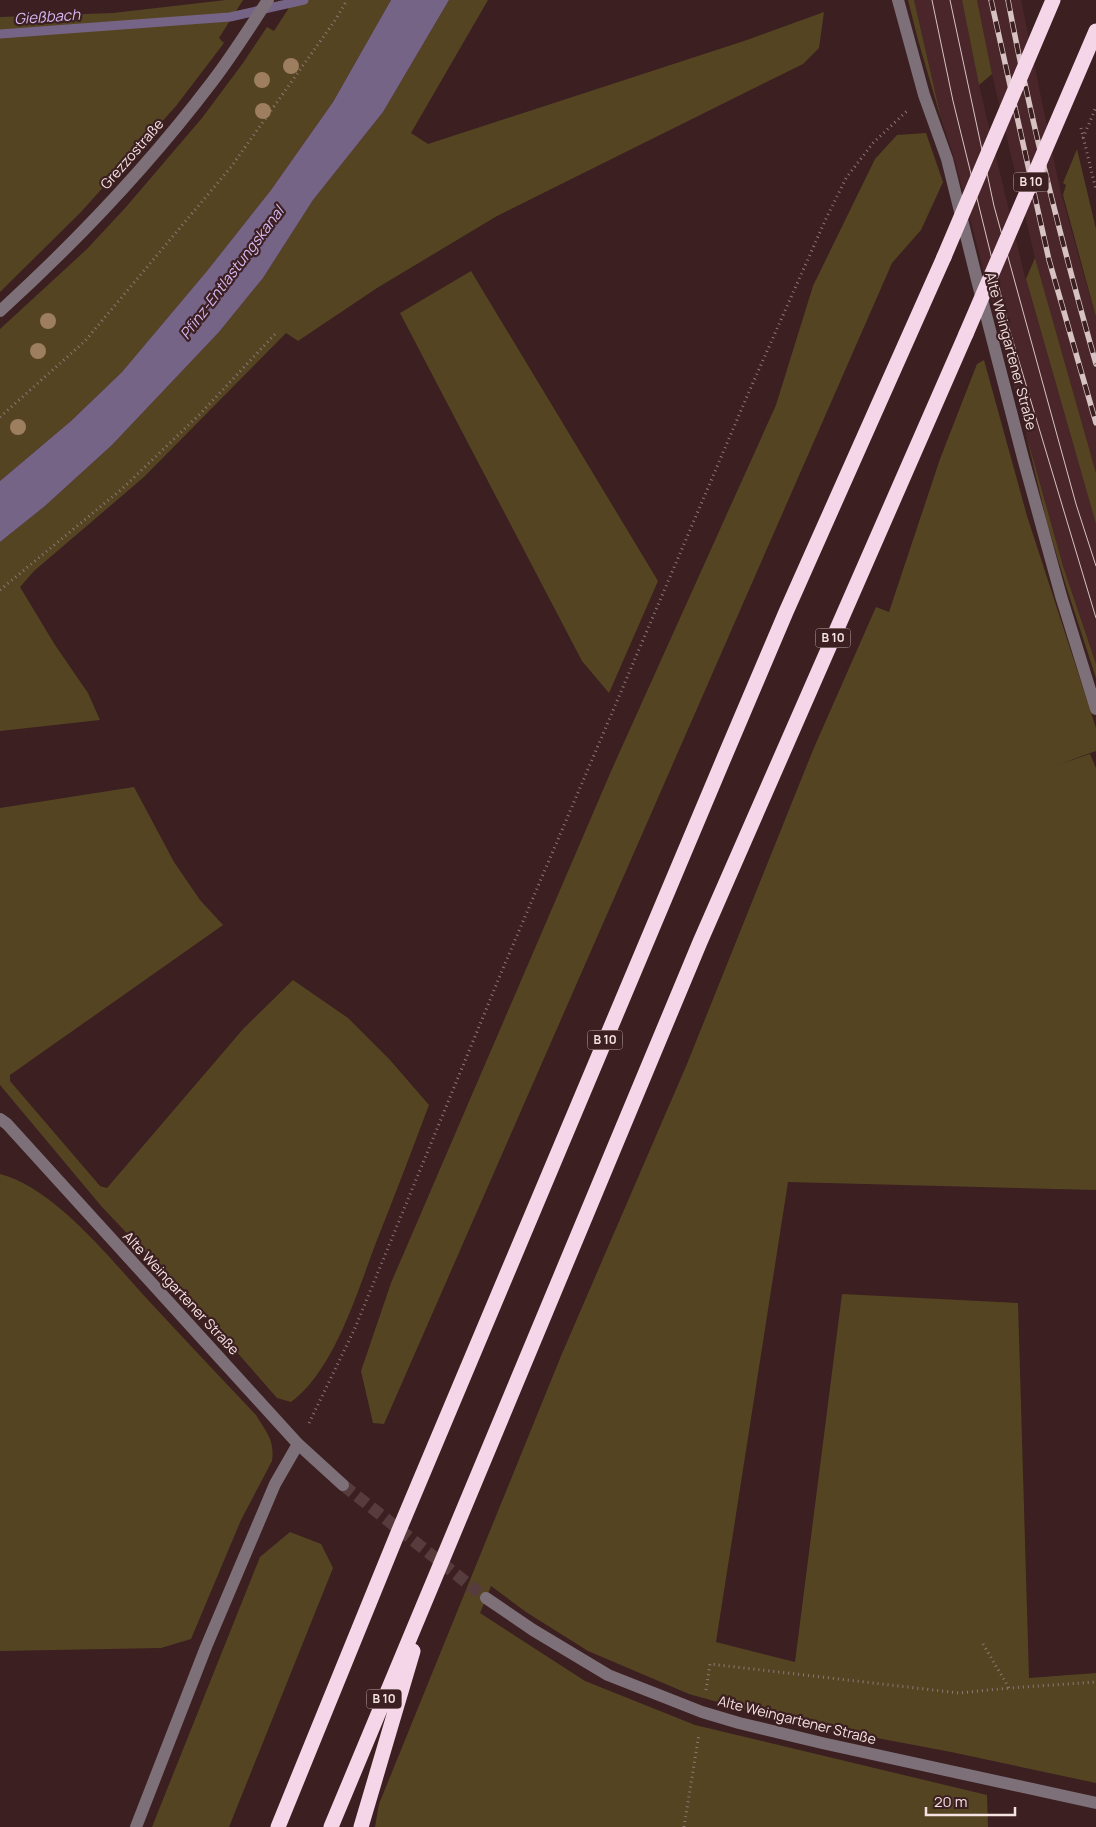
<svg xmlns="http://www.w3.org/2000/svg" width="1096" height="1827" font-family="Manrope,sans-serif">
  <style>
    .built { fill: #4a262a }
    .green { fill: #542 }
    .water { fill: #766487 }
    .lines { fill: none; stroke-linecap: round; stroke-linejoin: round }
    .stream { stroke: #766487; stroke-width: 9 }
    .minor-tunnel { stroke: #573c3e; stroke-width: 12; stroke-dasharray: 12 6; stroke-linecap: butt }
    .path { stroke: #907779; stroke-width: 3; stroke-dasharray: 1 4; stroke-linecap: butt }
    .minor { stroke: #7d7078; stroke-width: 12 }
    .highway { stroke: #f5d5e8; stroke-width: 15 }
    .tram { stroke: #d7c2c3; stroke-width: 1 }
    .rail-casing { stroke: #d7c2c3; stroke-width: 5.5 }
    .rail { stroke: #3b1f21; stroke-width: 4; stroke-dasharray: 11; stroke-linecap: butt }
    .highway-bridge { stroke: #f5d5e8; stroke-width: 15 }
    .tree { fill: #9d7e5e }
    .labels { text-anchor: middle; stroke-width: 4.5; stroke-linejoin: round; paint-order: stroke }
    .shield { fill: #3b1f21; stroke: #bea8a9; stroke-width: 1 }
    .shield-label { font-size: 12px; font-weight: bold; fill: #f6e2e3 }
    .street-label { font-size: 14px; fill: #f6e2e3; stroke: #3b1f21 }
    .water-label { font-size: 15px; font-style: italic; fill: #d7b9f4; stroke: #3b1f21 }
  </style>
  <rect width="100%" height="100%" fill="#3b1f21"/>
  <path class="built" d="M 914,0 L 962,0 L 979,85 L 1025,277 L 1096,524 L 1096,664 L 1063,566 L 1033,459 L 953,154 L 942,122 Z
    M 977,0 L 1021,0 L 1060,189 L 1096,318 L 1096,473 L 1035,258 L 992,74 Z"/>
  <path class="green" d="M 226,0 L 243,0 L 219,38 L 224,43 L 176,106 L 81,212 L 0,292 L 0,17 L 113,13 Z
    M 294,0 L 391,0 L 333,102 L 271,190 L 207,271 L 122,372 L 71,421 L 0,481 L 0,329 L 87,249 L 126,207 L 202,118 L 243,63 L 267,27 L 274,31 Z
    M 449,0 L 488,0 L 411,133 L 428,144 L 747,40 L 824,12 L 819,48 L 803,64 L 497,216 L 377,288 L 298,341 L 286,333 L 144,477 L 34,571 L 20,587 L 55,645 L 88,693 L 100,720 L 0,731 L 0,542 L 45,506 L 112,445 L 219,332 L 263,278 L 313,200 L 383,112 Z
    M 908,0 L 914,0 L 942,122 L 918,40 Z
    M 962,0 L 977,0 L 992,74 L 979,85 Z
    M 926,133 L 943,182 L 921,230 L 892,263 L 384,1424 L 373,1423 L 361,1371 L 391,1283 L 612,769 L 776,405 L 813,286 L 875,159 L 897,135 Z
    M 1077,149 L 1096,229 L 1096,317 L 1063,195 L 1066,185 L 1063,183 Z
    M 1035,258 L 1096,473 L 1096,524 L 1026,279 Z
    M 471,271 L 658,581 L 609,693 L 582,661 L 400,313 Z
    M 984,360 L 1027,516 L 1096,728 L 1096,751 L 1057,765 L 1090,754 L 1096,768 L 1096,1190 L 788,1182 L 716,1642 L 795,1662 L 842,1294 L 1018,1303 L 1029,1678 L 1096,1673 L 1096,1783 L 951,1752 L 782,1720 L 689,1694 L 588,1651 L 526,1612 L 491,1586 L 480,1613 L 585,1681 L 695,1725 L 987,1795 L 988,1827 L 375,1827 L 379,1804 L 561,1356 L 687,1064 L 813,750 L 876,607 L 889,612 L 940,459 L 977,364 Z
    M 1025,430 L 1063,566 L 1096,664 L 1096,678 L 1067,589 L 1047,523 Z
    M 134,787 L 174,862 L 200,900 L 223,925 L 10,1075 L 10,1081 L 100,1186 L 107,1188 L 244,1028 L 293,980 L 348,1018 L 390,1060 L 429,1105 C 412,1150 395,1195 377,1240 C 358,1289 335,1370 291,1402 L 277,1398 L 199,1309 L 102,1207 L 0,1085 L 0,808 Z
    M 0,1174 C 55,1188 111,1260 149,1301 C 184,1339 220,1377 256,1415 C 266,1432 275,1440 272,1461 L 241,1520 L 191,1639 L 161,1648 L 0,1651 Z
    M 290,1532 L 321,1544 L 333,1568 L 229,1827 L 152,1827 L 260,1557 Z"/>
  <path class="water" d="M 391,0 L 449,0 L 383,112 L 313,200 L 263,278 L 219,332 L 112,445 L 45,506 L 0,542 L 0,481 L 71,421 L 122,372 L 207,271 L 271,190 L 333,102 Z"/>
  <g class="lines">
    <path class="stream" d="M 0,34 L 230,17 L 304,0"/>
    <path class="minor-tunnel" d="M 343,1485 L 486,1598"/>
    <path class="path" d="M 1081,128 L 1096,190
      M 1083,138 L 1096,107
      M 0,417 L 85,341 L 231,167 L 336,19 L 347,0
      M 0,590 L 123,488 L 200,414 L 277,332
      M 309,1423 L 355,1328 L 504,966 L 748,394 L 824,223 L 846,178 L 873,143 L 908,110
      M 983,1644 L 1009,1688 L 1096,1682
      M 706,1690 L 710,1664 L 959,1693 L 1009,1688
      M 684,1827 L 699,1734"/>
    <path class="minor" d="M 898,0 L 924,95 L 947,159 L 977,280 L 1023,458 L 1061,596 L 1096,709
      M 0,311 C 77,241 149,165 212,82 C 232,56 250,27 268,0
      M 0,1119 L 7,1124 L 298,1444 L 343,1485
      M 486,1598 L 533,1630 L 608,1675 L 702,1712 L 739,1723 L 822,1743 L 1096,1803
      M 136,1827 L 206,1647 L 275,1484 L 298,1444"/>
    <path class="highway" d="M 278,1827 L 397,1535 L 724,758 L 786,612 L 944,257
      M 331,1827 L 700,942 L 966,334
      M 361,1827 L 413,1651"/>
    <path class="tram" d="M 932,0 L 953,101 L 1009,328 L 1096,618
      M 950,0 L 994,206 L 1076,504 L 1096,566"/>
    <defs>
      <path id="rail" d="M 991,0 L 1049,260 L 1096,423
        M 1008,0 C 1031,123 1062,244 1096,364"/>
    </defs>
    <use href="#rail" class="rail-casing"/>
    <use href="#rail" class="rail"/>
    <path class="highway-bridge" d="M 944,257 L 1053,0
      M 966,334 L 1096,31"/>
  </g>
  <g class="tree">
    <circle cx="291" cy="66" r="8"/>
    <circle cx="262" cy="80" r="8"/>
    <circle cx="263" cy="111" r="8"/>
    <circle cx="48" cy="321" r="8"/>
    <circle cx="38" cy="351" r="8"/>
    <circle cx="18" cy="427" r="8"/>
  </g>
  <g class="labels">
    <g class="shield">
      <rect x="1013.5" y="172.5" width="35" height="19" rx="4"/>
      <rect x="815.5" y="628.5" width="35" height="19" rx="4"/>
      <rect x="587.5" y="1030.5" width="35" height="19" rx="4"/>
      <rect x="366.5" y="1689.5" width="35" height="19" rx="4"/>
    </g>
    <g class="shield-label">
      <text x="1031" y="186">B 10</text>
      <text x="833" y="642">B 10</text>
      <text x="605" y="1044">B 10</text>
      <text x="384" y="1703">B 10</text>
    </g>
    <g class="street-label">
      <text transform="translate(132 154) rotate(-49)" y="5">Grezzostraße</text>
      <text transform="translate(1011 351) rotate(75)" y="5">Alte Weingartener Straße</text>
      <text transform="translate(181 1293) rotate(47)" y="5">Alte Weingartener Straße</text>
      <text transform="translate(797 1720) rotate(14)" y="5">Alte Weingartener Straße</text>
    </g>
    <g class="water-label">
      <text transform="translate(47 17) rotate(-4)" y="5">Gießbach</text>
      <text transform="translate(232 273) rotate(-53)" y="5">Pfinz-Entlastungskanal</text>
    </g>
  </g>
  <path d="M926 1807v8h89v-8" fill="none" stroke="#f6e2e3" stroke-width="2.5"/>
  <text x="934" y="1807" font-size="15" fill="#f6e2e3" stroke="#3b1f21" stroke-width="4" paint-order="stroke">20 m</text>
</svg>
